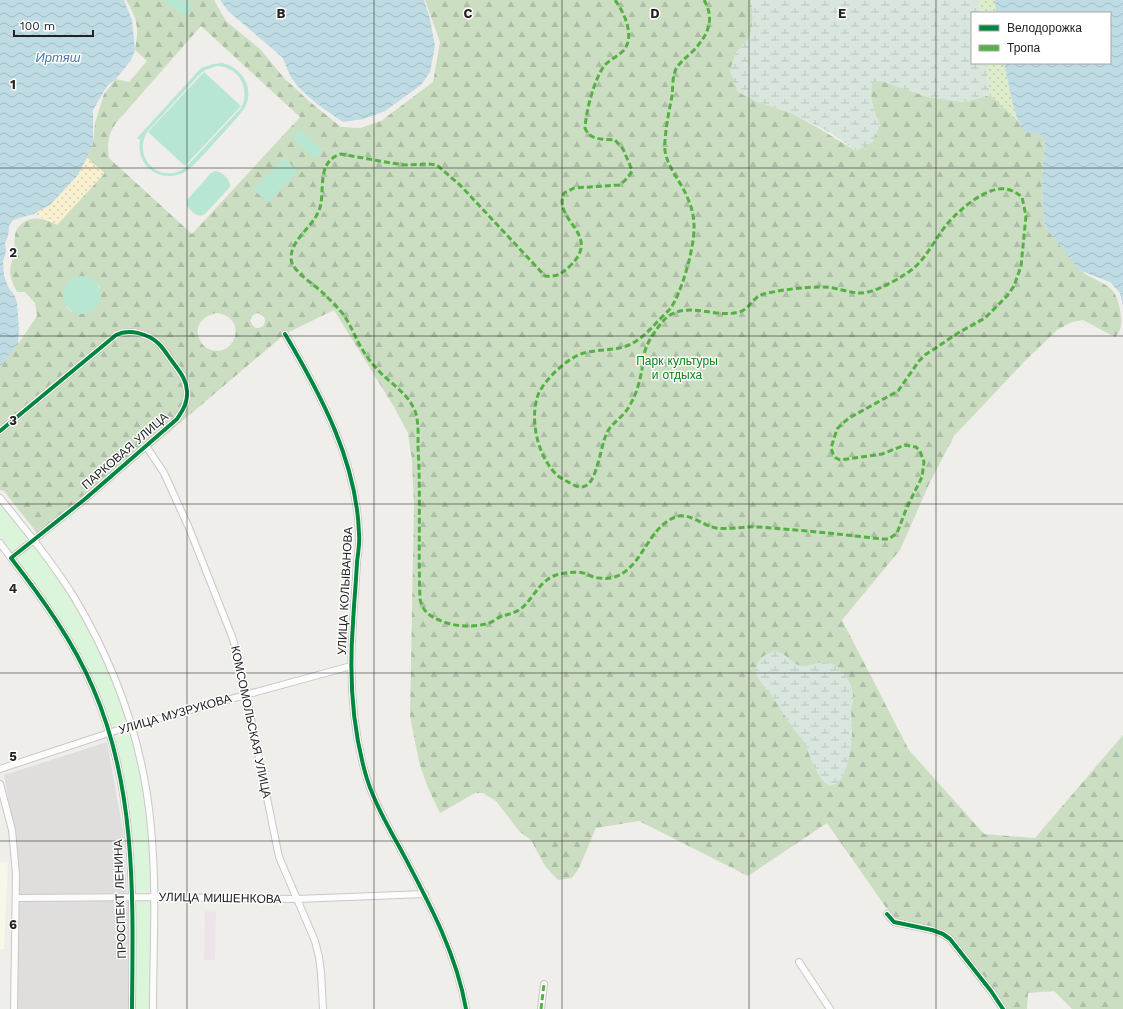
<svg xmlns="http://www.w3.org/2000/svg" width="1123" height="1009" font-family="'Work Sans',sans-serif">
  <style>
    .residential { fill: #dfdedc }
    .industrial { fill: #ede4e9 }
    .education { fill: #f8f7e8 }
    .grass { fill: url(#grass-dots) }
    .forest { fill: url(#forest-firs); fill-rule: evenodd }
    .wetland { fill: url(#wetland-marsh) }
    .sand { fill: url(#sand-dots) }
    .park { fill: #daf5da }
    .pitch { fill: #b7e6d2; fill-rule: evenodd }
    .water { fill: url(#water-waves) }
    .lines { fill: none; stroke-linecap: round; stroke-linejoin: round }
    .minor-casing { stroke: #c9c8c7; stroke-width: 8 }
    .minor { stroke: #fdfcfc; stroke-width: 6 }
    .quiet { stroke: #55b145; stroke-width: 3; stroke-dasharray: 6 3; stroke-linecap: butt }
    .cycleway-casing { stroke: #fff; stroke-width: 6 }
    .cycleway { stroke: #00873e; stroke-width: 4 }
    .grid { fill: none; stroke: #222; stroke-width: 1; stroke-opacity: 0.55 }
    .labels { text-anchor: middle; stroke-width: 3; stroke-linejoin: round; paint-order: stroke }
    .park-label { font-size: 12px; fill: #0c8416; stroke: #fff }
    .street-label { font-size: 12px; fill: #222; stroke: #fff }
    .water-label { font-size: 13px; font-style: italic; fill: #4a7aab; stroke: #fff }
    .grid-label { font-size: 13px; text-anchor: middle; font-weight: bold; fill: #222; stroke: #fff; stroke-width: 3; stroke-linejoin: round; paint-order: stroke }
  </style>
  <defs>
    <pattern id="grass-dots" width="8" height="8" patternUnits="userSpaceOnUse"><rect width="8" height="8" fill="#ddeccb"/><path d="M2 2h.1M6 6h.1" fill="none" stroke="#bdcaae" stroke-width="1.8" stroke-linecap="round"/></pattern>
    <pattern id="forest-firs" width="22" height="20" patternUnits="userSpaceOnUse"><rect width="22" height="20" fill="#cbdec1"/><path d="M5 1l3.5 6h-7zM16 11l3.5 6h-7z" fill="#aebea6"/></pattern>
    <pattern id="wetland-marsh" width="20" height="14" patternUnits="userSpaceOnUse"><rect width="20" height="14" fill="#d9e6de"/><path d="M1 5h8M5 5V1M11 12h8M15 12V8" fill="none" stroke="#bac5be"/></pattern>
    <pattern id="sand-dots" width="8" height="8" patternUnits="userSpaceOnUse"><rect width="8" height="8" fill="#f8f0d0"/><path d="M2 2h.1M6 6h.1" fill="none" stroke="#d4ceb2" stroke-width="1.8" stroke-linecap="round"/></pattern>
    <pattern id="water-waves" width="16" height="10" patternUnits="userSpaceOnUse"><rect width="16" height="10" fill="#bfdbe3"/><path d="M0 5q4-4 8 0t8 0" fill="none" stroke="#a4bcc2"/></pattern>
  </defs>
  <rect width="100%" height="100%" fill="#f0eeeb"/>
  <path class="residential" d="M 107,742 L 123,830 L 127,893 L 21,895 L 18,892 L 18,855 L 4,775 Z
    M 128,900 L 131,905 L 130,1009 L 17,1009 L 18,903 L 21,901 Z"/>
  <path class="industrial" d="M 205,911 L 216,912 L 215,960 L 204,960 Z"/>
  <path class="education" d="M 0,862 L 8,862 L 4,949 L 0,949 Z"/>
  <path class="grass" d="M 978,0 L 996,0 L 996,13 L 980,13 Z
    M 986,63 L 1004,63 L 1018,121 L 990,95 Z"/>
  <path class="forest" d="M 126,0 L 214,0 L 226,21 L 261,50 L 284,78 L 310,102 L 341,127 L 360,128 L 381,121 L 433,82 L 440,42 L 425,0 L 751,0 L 753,18 L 750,37 L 735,54 L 755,101 L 791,113 L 820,129 L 856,151 L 880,125 C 874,110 869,100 872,83 L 882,81 L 928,97 L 964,102 L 990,95 L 1018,121 L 1022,128 L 1041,135 L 1045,143 L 1042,176 L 1043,213 L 1046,228 L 1080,270 C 1102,287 1117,280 1121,316 C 1122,324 1121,331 1115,337 L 1083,320 L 1072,322 L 1057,330 L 1023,363 L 954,436 L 930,482 L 900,550 L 842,620 L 909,750 L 984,834 L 1035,838 L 1123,735 L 1123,1009 L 1072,1009 L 1054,991 L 1028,993 L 1027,1009 L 1006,1009 L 945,931 L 894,919 L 827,823 L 748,876 L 639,821 L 596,828 L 579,868 L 572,878 L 558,880 L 545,866 L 531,840 L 519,831 L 496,801 L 483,793 L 475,793 L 440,813 L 428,788 L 419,762 L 410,716 L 414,506 L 412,461 L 408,433 L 394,407 L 334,310 L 285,334 L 102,489 L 97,484 L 37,533 L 4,491 L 0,490 L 0,367 L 18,344 L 37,316 L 35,303 L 25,292 L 17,292 C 6,271 11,270 14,250 C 15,244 14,237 16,231 C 17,228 21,224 24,222 C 35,215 45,220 57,224 L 104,173 L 87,158 L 93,144 L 95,123 L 104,94 L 116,79 L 129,82 L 147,61 L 135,50 C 139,28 138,20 126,0 ZM 201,26 L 300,117 L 192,234 L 109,158 C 107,145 108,134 116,123 ZM 95,281 L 100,287 L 72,312 L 66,307 ZM 217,313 C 250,318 234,360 209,349 C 204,347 201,343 199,338 C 194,325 204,315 217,313 ZM 258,313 L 264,317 C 267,325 261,330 254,327 L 250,321 L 253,315 Z"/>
  <path class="wetland" d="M 751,0 L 978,0 L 980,13 L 972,13 L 972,63 L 986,63 L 990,95 L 964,102 L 928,97 L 882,81 L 872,83 C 869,100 874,110 880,125 L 873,142 L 856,151 L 833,134 L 791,113 L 755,101 L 738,92 L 730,71 L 735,54 L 750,37 L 753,18 Z
    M 776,651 C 785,653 789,660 796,664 C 811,672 822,653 839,669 C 846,675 853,686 853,695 C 854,701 851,707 851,713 C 851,718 852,723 852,728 C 853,740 847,790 829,785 C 819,783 809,753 805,744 C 801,737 797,733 792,727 C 785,717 779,706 772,696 C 767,690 762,684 757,677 C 753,663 762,654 776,651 Z"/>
  <path class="sand" d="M 87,158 L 105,173 L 57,225 L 34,214 L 51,204 L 77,176 Z"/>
  <path class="park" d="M 1,502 L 29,537 L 10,552 L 0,539 L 0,503 Z
    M 33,543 C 61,580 88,618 105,661 C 113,681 120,701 128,721 L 110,727 L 61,623 L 37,587 L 15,558 Z
    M 131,734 L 145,799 L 148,827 L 152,892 L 135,893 C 133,840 125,790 114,738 Z
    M 136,900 L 151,900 L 150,1009 L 136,1009 Z"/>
  <path class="pitch" d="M 163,0 L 185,0 L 193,6 L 185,17 Z
    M 222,63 C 241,67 254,86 246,105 C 241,115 231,124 224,132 C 212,145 201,159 188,170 C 164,186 135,168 140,140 L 137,138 L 201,68 L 213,64 ZM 217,66 C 239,67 251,89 241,108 L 185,168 C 160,185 132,158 147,132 L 199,75 L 205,70 Z
    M 204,72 L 241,106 L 185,166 L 148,132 Z
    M 300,129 L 323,150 L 314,159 L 292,138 Z
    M 284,158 L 298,171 L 268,203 L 254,190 Z
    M 215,171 C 223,172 231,180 230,187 L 205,214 C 198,219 192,212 187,206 L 187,200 L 211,173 Z
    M63 295a19 19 0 1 1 38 0a19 19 0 1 1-38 0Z"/>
  <path class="water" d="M 0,0 L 124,0 L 132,20 L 135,50 L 131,60 L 116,79 L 107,86 L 93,110 L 93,144 L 87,158 L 77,176 L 51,204 L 34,214 L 13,220 L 9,226 L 8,236 L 5,243 L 6,251 L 3,262 L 4,275 L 8,287 L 15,296 L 17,303 L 19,329 L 18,344 L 0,367 Z
    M 220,0 L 424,0 L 430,19 L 435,46 L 430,72 L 421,85 L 385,111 L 364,119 L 343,122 C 328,112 303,95 293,80 C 288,73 286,64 282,57 L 228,11 Z
    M 995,0 L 1123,0 L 1123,306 L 1120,293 L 1110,282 L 1079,270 L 1046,228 L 1043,213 L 1042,176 L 1045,143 L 1041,135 C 1036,133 1030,135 1025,132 C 1015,125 1008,77 1004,63 L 1110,63 L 1110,13 L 996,13 Z"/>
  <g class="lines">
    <defs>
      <path id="minor" d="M 285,334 C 321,395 357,462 359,534 C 360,543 358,553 357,562 C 356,583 354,603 353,623 C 349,675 352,729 367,779 C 375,804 389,828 401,850 C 428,901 456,952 466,1009
        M 0,431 L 116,335 C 129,328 149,334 159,344 C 164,349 168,356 172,361 C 179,371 186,378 187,391 C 188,402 183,410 177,419 L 85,499 L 11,558 C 42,598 73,641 93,688 C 137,789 133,901 132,1009
        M 146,446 L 164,473 L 189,528 L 233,639 L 246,694 L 279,857 L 315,941 L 319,957 L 321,972 L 323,1009
        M 0,498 C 26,530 52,562 74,597 C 116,667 144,746 151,828 C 157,888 153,949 153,1009
        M 0,543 L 11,558
        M 0,769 L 121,729 L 351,666
        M 0,784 L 12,830 L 16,874 L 14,1009
        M 16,898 L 154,897 L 297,899 L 425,894
        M 887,914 L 894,922 L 932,930 L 943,934 L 950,939 L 991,991 L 1003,1009
        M 799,962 L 830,1009
        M 541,1009 L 544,984"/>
    </defs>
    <use href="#minor" class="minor-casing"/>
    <use href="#minor" class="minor"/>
    <path class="quiet" d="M 615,0 C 624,12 636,37 623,51 C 617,57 609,60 604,66 C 594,80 586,111 585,128 C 590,141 604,139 615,140 L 623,149 L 632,170 C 630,176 625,181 619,185 L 574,188 L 564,193 C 552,221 603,234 570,266 C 561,274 558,277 545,276 L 461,186 L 437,165 L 428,164 L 406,165 L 391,163 L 341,154 C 318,161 324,185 321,203 C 318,225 291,237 291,258 C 291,271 314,284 323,293 C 330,300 340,309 345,317 C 352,328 356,339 362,349 C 368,359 377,370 385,377 C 397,388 409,396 415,411 C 419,422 418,436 418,447 C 421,498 418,548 420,599 C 423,613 431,617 444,622 C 457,627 473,627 486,624 C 492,623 497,618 502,616 C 510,614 518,612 524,606 C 535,595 540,581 556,575 C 564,573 575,571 583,573 C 586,573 588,575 591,576 C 601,580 614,579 623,573 C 645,559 651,523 679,516 C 691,514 704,526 716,528 C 729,530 744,526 758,527 C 799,530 840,534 882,539 L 889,539 L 897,533 L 907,507 L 922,477 L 924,462 L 920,451 L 916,447 L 905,445 L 882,454 L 840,460 L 836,458 L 833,454 L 831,448 L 837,429 L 843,423 L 849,418 L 898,391 L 919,361 L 925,355 L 958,333 L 985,318 L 1007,296 L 1014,286 L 1021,266 L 1026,216 L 1022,197 C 1017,193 1012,190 1006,189 C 987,186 960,209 948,223 C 936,237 929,254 915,267 C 905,276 875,293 861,293 C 848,293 836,287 823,287 C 802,287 779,290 760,295 C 752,300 748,310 739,312 C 715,319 685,299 664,320 C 657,328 648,340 645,351 C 643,357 643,362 642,369 C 640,380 637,393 631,403 C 625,417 610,423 606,435 C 601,446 597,479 587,485 C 581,489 575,486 570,483 C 566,481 562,479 558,476 C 538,458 529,420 538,395 C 544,380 568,357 584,353 C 599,349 615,351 629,345 C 640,340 649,331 657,322 C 661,318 666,313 670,309 C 682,293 695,245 694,226 C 694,217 692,208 688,199 C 681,180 662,163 665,141 C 666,126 669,111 672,96 C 673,88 672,77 676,69 C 680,62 686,58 692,52 C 707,37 716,20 704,0
      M 541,1009 L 544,984"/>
    <defs>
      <path id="cycleway" d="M 285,334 C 321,395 357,462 359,534 C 360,543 358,553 357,562 C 356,583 354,603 353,623 C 349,675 352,729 367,779 C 375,804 389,828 401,850 C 428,901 456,952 466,1009
        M 0,431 L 116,335 C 129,328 149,334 159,344 C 164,349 168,356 172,361 C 179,371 186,378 187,391 C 188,402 183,410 177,419 L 85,499 L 11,558 C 42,598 73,641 93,688 C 137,789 133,901 132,1009
        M 887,914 L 894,922 L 932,930 L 943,934 L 950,939 L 991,991 L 1003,1009"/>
    </defs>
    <use href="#cycleway" class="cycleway-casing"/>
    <use href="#cycleway" class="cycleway"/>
  </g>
  <path class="grid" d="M 187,0 L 187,1009M 374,0 L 374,1009M 562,0 L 562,1009M 749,0 L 749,1009M 936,0 L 936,1009M 0,168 L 1123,168M 0,336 L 1123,336M 0,504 L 1123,504M 0,673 L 1123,673M 0,841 L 1123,841"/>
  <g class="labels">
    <g class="park-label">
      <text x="677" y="365">Парк культуры<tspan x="677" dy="14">и отдыха</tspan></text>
    </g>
    <g class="street-label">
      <text transform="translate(125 451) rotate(-41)" y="4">ПАРКОВАЯ УЛИЦА</text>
      <text transform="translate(345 591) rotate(-87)" y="4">УЛИЦА КОЛЫВАНОВА</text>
      <text transform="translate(175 714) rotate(-16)" y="4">УЛИЦА МУЗРУКОВА</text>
      <text transform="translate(251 722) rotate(78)" y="4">КОМСОМОЛЬСКАЯ УЛИЦА</text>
      <text transform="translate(220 898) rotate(1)" y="4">УЛИЦА МИШЕНКОВА</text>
      <text transform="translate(120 899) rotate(-92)" y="4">ПРОСПЕКТ ЛЕНИНА</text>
    </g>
    <g class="water-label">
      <text x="58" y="62">Иртяш</text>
    </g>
  </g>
  <g class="grid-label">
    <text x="281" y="18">B</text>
    <text x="468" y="18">C</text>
    <text x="655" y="18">D</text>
    <text x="842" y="18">E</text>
    <text x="13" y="89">1</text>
    <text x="13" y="257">2</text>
    <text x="13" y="425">3</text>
    <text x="13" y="593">4</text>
    <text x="13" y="761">5</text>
    <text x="13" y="929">6</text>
  </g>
  <rect x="971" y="12" width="140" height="52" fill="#ffffff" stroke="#a7a7a7"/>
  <rect x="979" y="25" width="20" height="6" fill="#00873e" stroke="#a7a7a7"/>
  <text x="1007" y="32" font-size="12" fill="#222222">Велодорожка</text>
  <rect x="979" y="45" width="20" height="6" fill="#55b145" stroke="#a7a7a7"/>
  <text x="1007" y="52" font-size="12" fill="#222222">Тропа</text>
  <path d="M14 30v6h79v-6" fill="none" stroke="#222222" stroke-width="2"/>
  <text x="20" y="30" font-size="12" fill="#222222" stroke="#ffffff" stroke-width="3" paint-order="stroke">100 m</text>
</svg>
